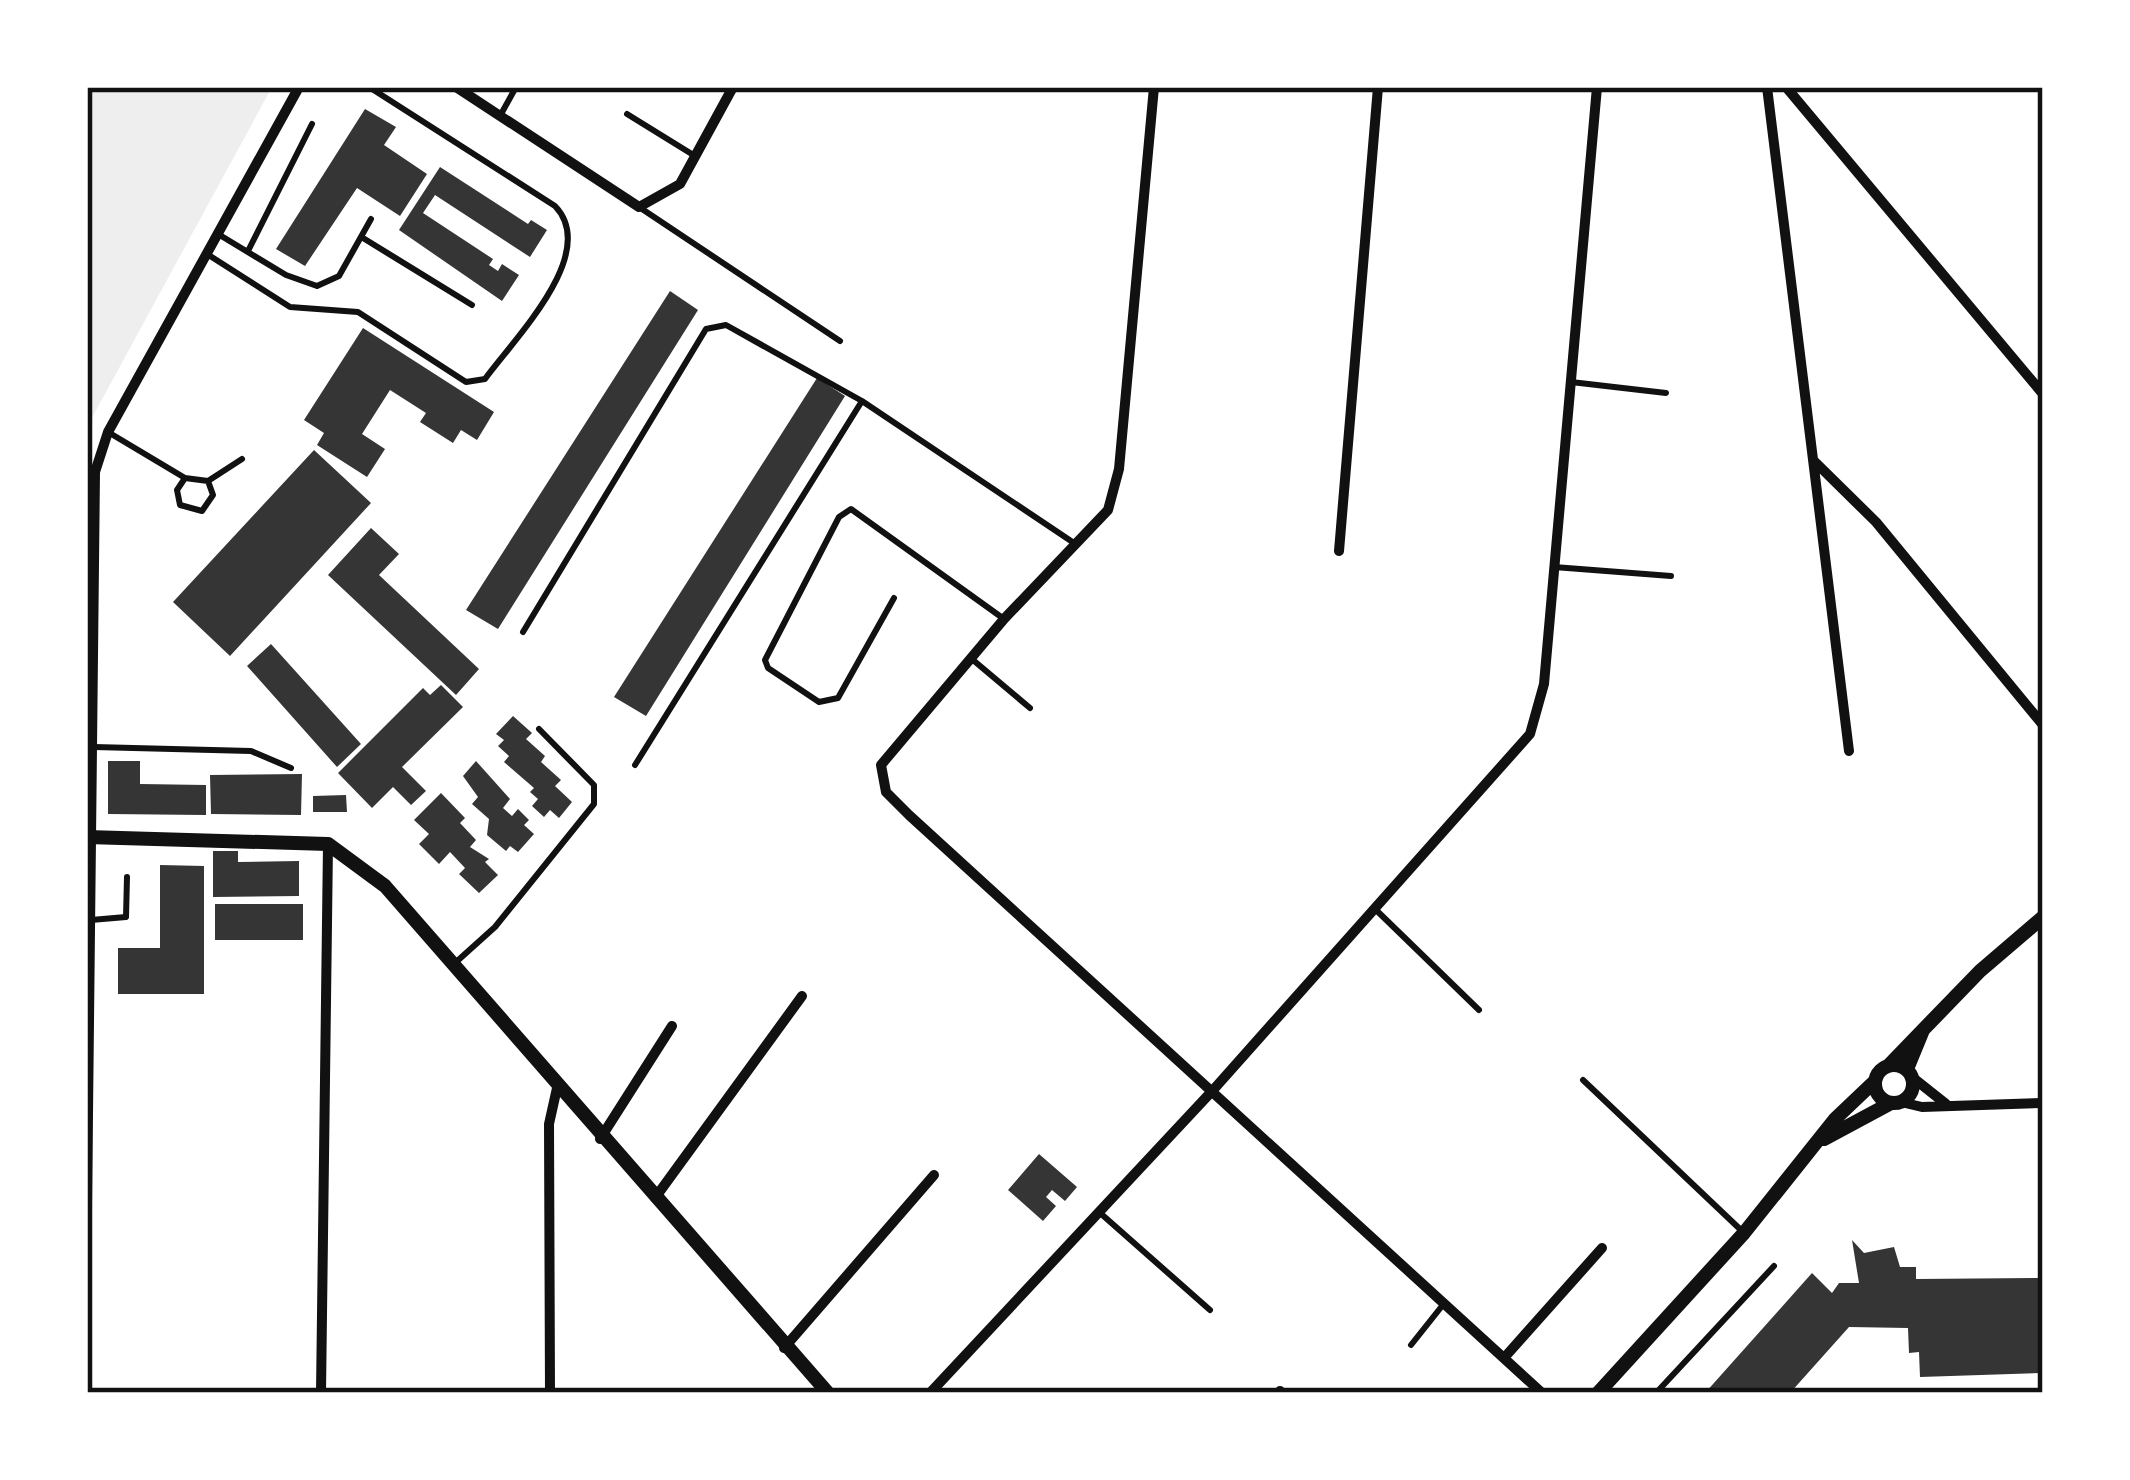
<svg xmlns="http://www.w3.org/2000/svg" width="2130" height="1480" font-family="Quicksand,sans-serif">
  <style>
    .green { fill: #eee }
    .building { fill: #353535 }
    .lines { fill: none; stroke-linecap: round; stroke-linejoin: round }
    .service { stroke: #111; stroke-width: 6 }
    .minor { stroke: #111; stroke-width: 10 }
    .tertiary { stroke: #111; stroke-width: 14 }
    .neatline { fill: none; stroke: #111; stroke-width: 4.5 }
  </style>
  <rect width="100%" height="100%" fill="#fff"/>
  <path class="green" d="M 87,87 L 272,87 L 87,427 Z"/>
  <path class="building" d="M 365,109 L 396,127 L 384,145 L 427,174 L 400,216 L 357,188 L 305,266 L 276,249 Z
    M 440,167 L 528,224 L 531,220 L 547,230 L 530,257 L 435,195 L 423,213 L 493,259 L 489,265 L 498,271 L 502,264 L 519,275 L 502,301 L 399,230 Z
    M 670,291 L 698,310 L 498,629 L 466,610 Z
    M 363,328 L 494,412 L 477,440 L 461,430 L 453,443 L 420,422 L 426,413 L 390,390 L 362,434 L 385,449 L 367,477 L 317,445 L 324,433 L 304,420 Z
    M 817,378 L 845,396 L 646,716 L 614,697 Z
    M 314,450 L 371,503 L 230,656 L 173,602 Z
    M 371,528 L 399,554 L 379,575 L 479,669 L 456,695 L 328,575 Z
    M 271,644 L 361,744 L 337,767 L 247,666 Z
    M 441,685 L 463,707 L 402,767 L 426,791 L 411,805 L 393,787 L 372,808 L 338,773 L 423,688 L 430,695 Z
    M 513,716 L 532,733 L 526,739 L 545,756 L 541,762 L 561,780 L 555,786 L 572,802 L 559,818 L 550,810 L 544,817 L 532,806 L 538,799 L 530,792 L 534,788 L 504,762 L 509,756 L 498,746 L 504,740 L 496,734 Z
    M 108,761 L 140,761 L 140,784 L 206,785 L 206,815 L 108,814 Z
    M 476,761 L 510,799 L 503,808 L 512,816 L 518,809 L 529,820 L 524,825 L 534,834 L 518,852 L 510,846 L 506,851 L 487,835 L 489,819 L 472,804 L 478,797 L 463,776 Z
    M 302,774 L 301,815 L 211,814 L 210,775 Z
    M 441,793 L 465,818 L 460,823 L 476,840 L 470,847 L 489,859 L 485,862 L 498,875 L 479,893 L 459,874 L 465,868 L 450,852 L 439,864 L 419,844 L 429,834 L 414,820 Z
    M 346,795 L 347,812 L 313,812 L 313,796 Z
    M 213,851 L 238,851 L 238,862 L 299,861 L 299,896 L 213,897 Z
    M 160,865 L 204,866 L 204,994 L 118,994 L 118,948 L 160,948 Z
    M 215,904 L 303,904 L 303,940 L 215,940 Z
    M 1039,1154 L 1077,1187 L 1065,1201 L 1052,1190 L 1046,1197 L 1056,1206 L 1043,1221 L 1008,1190 Z
    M 1852,1240 L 1864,1253 L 1894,1247 L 1900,1267 L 1916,1267 L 1916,1279 L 2043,1278 L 2043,1373 L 1920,1377 L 1919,1352 L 1909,1353 L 1908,1328 L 1849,1327 L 1790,1393 L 1705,1393 L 1812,1273 L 1832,1293 L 1839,1283 L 1859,1283 Z"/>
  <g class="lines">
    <path class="service" d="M 627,114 L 695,156
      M 500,116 L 516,87
      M 639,207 L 840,341
      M 218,234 L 286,275 L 317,286 L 339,276 L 371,219
      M 363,238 L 472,305
      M 248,251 L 312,124
      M 207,254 L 290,307 L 358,312 L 466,382 L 485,379 C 515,338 600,253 555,206 L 369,87
      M 1571,382 L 1666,393
      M 108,432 L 185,478 L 208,481 L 213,495 L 202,511 L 180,505 L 177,490 L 185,478
      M 208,481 L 242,459
      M 1554,567 L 1671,576
      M 894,598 L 838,698 L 819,702 L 768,668 L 765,660 L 839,517 L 851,509 L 1004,619
      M 523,632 L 706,329 L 726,325 L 862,401
      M 973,660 L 1030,708
      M 94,747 L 251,751 L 291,768
      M 635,765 L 862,401 L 1074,543
      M 1374,908 L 1479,1010
      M 91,920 L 126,917 L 127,877
      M 455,963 L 495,927 L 594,804 L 594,785 L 539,729
      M 1583,1080 L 1742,1231
      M 1099,1212 L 1210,1310
      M 1411,1345 L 1442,1306
      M 1656,1393 L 1774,1266"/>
    <path class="minor" d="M 456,87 L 639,207 L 680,184 L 733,87
      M 1154,87 L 1119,469 L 1108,510 L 1004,619 L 881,765 L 886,792 L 909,815 L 1542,1393
      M 1767,87 L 1849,751
      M 1786,87 L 2043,394
      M 1814,461 L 1876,522 L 2043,725
      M 1339,551 L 1378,87
      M 1912,1077 L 1946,1104
      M 1901,1102 L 1922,1107 L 2043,1103
      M 600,1139 L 672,1026
      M 655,1198 L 802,996
      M 87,1205 L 95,472 L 108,432 L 299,87
      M 784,1348 L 934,1175
      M 1504,1358 L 1602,1248
      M 1280,1391 L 1282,1393
      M 87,1393 L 159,1393
      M 321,1393 L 328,844
      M 550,1393 L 549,1124 L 557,1088
      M 930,1393 L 1214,1089 L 1530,734 L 1544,684 L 1597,87"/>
    <path class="tertiary" d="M 87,837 L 328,844 L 385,886 L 828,1393
      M 1889,1065 L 1980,971 L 2043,917
      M1875 1084a19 19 0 1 1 38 0a19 19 0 1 1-38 0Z
      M 1907,1069 L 1923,1030
      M 1824,1139 L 1891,1103
      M 1598,1393 L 1744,1233 L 1835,1119 L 1875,1081"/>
  </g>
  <rect width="2130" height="1480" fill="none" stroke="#ffffff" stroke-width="180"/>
  <rect x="90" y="90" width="1950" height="1300" class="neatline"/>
</svg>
